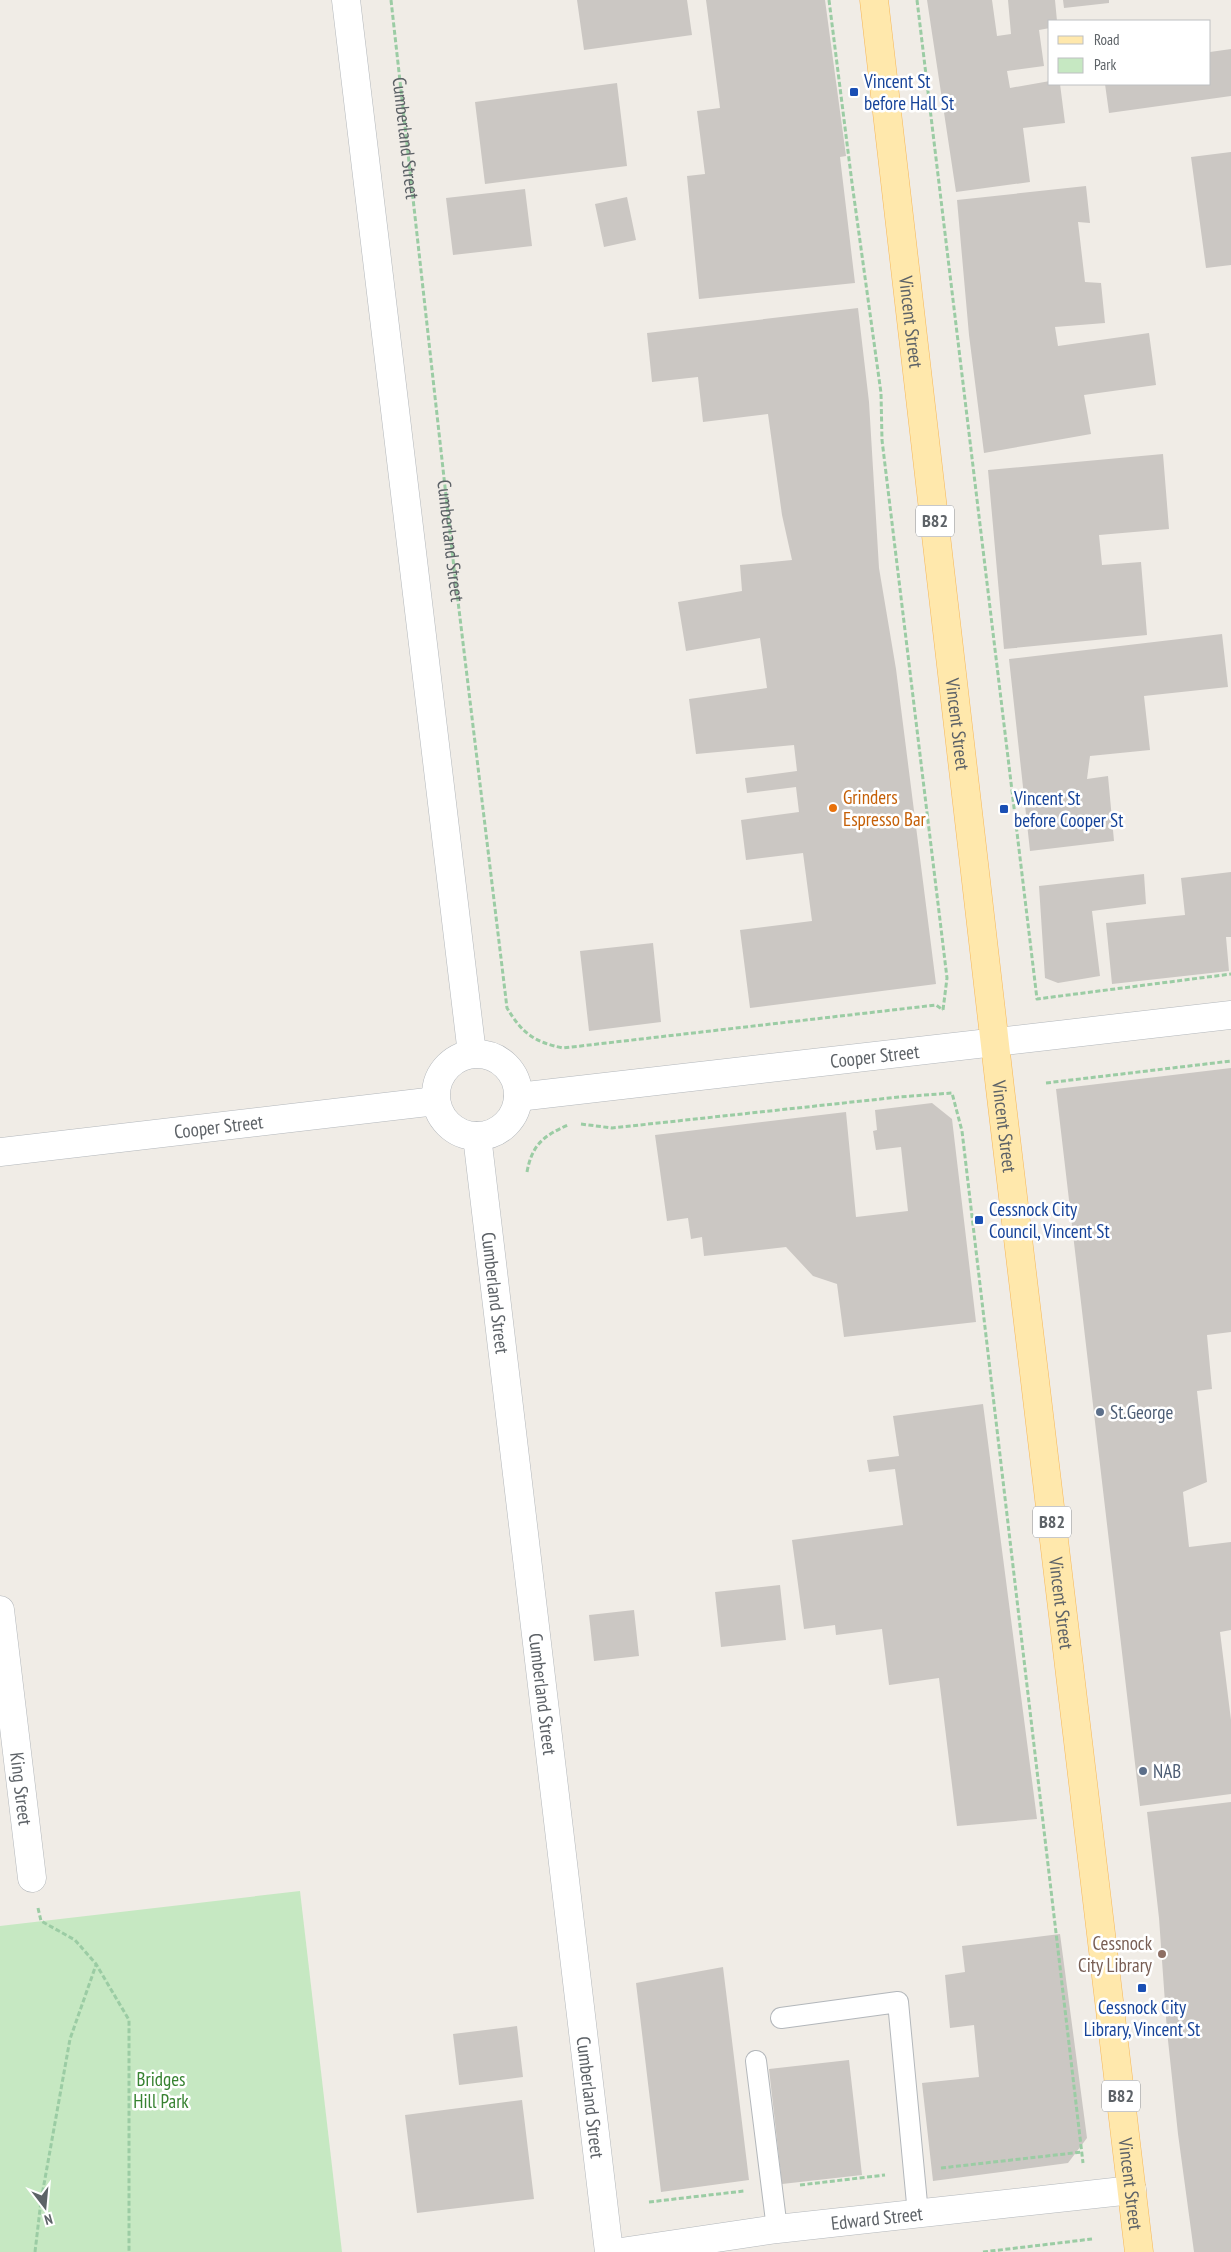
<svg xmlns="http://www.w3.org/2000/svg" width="1231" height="2252" font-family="'PT Sans Narrow',sans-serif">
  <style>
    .green { fill: #c6e8c2 }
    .building { fill: #cbc7c3 }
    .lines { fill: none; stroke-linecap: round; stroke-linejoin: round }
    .lane-casing { stroke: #b3b7bb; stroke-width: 22 }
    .street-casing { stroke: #b3b7bb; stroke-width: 29 }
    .primary-casing { stroke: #f6b759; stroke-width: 29 }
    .path { stroke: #9bcca4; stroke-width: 3; stroke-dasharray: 5 2.5; stroke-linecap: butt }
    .lane { stroke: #fff; stroke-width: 20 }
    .street { stroke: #fff; stroke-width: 28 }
    .primary { stroke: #ffe8ac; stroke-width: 28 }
    .transit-dot { fill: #1a4fb4; stroke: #fff; stroke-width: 2 }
    .food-dot { fill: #e8710a; stroke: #fff; stroke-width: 2 }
    .service-dot { fill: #5c6f8a; stroke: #fff; stroke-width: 2 }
    .education-dot { fill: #8d6e63; stroke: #fff; stroke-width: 2 }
    .labels { text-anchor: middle; stroke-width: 5; stroke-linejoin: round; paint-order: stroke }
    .shield { fill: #fff; stroke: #8e9195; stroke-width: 1 }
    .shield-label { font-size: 18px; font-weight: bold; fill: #5d6267 }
    .transit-label { font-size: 19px; fill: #164399; stroke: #fff; text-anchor: start }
    .street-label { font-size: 19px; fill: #5d6267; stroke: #fff }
    .food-label { font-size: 19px; fill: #c56008; stroke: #fff; text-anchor: start }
    .service-label { font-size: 19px; fill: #4e5e75; stroke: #fff; text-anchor: start }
    .education-label { font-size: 19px; fill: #785e54; stroke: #fff; text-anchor: end }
    .park-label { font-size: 19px; fill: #378231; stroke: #fff }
  </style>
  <rect width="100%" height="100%" fill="#f0ece6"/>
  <path class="green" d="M 300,1891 L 342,2252 L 0,2252 L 0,1926 Z"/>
  <path class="building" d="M 577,0 L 687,0 L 692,35 L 584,50 Z
    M 706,0 L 825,0 L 846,156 L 840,157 L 855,283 L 699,299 L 687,176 L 705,174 L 697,111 L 720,108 Z
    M 927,0 L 992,0 L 997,36 L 1011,34 L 1008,0 L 1055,0 L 1057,21 L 1050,21 L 1050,28 L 1039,30 L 1044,66 L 1007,71 L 1010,88 L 1050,81 L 1050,84 L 1060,84 L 1065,123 L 1023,128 L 1030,182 L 956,192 Z
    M 1063,0 L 1109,0 L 1109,3 L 1064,8 Z
    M 1231,49 L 1231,96 L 1109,113 L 1105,84 L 1210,84 L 1210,52 Z
    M 617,83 L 627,166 L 485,184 L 475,102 Z
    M 1231,152 L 1231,265 L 1206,268 L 1191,157 Z
    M 1086,186 L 1090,223 L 1078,222 L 1085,282 L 1101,283 L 1105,323 L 1055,327 L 1058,346 L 1149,333 L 1156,385 L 1084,395 L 1091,434 L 984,453 L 969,335 L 957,200 Z
    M 525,189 L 532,246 L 453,255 L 446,198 Z
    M 627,197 L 636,240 L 604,247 L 595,204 Z
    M 858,308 L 869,402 L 879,568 L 896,669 L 936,984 L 750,1008 L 740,930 L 812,921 L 803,853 L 746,860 L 741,820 L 799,812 L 796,787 L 747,793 L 745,778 L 797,771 L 794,745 L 696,754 L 689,699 L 767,688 L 760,638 L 686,651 L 678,602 L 742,591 L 740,565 L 792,560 L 782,515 L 768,414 L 703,422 L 698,377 L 652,382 L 647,333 Z
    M 1163,454 L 1169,529 L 1099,535 L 1102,565 L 1141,562 L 1147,635 L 1004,649 L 988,470 Z
    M 1222,634 L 1228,687 L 1144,696 L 1150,750 L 1090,756 L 1087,779 L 1108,776 L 1114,841 L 1030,851 L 1009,659 Z
    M 1231,872 L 1231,937 L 1226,937 L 1229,971 L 1112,984 L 1106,923 L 1185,915 L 1181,878 Z
    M 1144,874 L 1146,904 L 1092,911 L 1100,976 L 1058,983 L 1045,978 L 1039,886 Z
    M 653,943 L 661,1022 L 589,1031 L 580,951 Z
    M 1231,1068 L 1231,1332 L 1207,1335 L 1212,1389 L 1197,1391 L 1207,1482 L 1183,1492 L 1189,1547 L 1231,1542 L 1231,1630 L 1220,1632 L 1231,1720 L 1231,1794 L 1140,1806 L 1056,1089 Z
    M 932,1103 L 952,1119 L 976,1322 L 844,1337 L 837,1284 L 813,1276 L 786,1247 L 704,1256 L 702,1237 L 691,1239 L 688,1218 L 667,1221 L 655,1135 L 846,1112 L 856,1217 L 908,1211 L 901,1147 L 876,1150 L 873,1131 L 877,1130 L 875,1110 Z
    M 983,1404 L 1037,1819 L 957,1826 L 939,1678 L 889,1685 L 882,1629 L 836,1635 L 835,1625 L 804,1629 L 792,1540 L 903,1525 L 895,1469 L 869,1472 L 867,1460 L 899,1456 L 893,1416 Z
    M 780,1585 L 786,1640 L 721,1647 L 715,1592 Z
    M 634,1610 L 639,1656 L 594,1661 L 589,1615 Z
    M 1231,1802 L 1231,2252 L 1194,2252 L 1178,2134 L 1167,2031 L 1159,1918 L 1147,1812 Z
    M 1060,1934 L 1087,2138 L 1068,2163 L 933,2181 L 922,2083 L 979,2077 L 974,2025 L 950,2028 L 945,1975 L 965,1972 L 962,1946 Z
    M 723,1967 L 749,2180 L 661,2192 L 636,1983 Z
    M 517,2026 L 523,2077 L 459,2085 L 453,2034 Z
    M 849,2060 L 862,2175 L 782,2184 L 769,2069 Z
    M 522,2100 L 534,2199 L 417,2213 L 405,2115 Z"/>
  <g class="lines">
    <defs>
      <path id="lane" d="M 781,2018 L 898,2002 L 918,2214
        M 756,2061 L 777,2229"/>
      <g id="street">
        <path d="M 346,0 L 472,1054"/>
        <circle cx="477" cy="1095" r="41"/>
        <path id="s2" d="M 518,1097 L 1231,1015"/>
        <path id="s3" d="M 477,1136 L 609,2252"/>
        <path id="s4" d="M 0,1152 L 436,1101"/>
        <path id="s5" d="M 0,1610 L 32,1878"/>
        <path id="s6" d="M 621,2252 L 777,2229 L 1132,2190"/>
      </g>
      <g id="primary">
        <path id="s7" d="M 874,0 L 1000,1088 L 1139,2252"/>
      </g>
    </defs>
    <use href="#lane" class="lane-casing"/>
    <use href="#street" class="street-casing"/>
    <use href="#primary" class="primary-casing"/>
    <g class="path">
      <path id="s1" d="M 391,0 L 454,568 L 507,1008 C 522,1033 534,1042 563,1048 L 936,1005 L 943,1010"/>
      <path d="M 829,0 L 852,183 L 881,393 L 882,440 L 947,978 L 943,1010"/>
      <path d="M 917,0 L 1037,999 L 1231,974"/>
      <path d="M 1046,1083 L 1231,1061"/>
      <path d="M 581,1124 L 612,1128 L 899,1097 L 952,1093 L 962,1131 L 1083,2163"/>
      <path d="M 527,1172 C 532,1145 543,1136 568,1125"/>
      <path d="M 38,1908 L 41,1921 L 75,1940 L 96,1964 L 129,2020 L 129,2252"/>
      <path d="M 941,2168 L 1082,2152"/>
      <path d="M 800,2185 L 885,2175"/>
      <path d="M 649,2202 L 744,2191"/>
      <path d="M 35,2252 L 41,2201 L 70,2039 L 96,1965"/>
      <path d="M 983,2252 L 1092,2239"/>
    </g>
    <use href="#lane" class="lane"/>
    <use href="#street" class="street"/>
    <use href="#primary" class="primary"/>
  </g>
  <g class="transit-dot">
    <rect x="849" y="87" width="10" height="10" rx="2.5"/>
    <rect x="999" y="804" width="10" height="10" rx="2.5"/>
    <rect x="974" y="1215" width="10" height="10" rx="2.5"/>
    <rect x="1137" y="1983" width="10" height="10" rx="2.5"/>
  </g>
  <circle class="food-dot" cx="833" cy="808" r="5"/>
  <g class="service-dot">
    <circle cx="1100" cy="1412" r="5"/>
    <circle cx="1143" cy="1771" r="5"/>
  </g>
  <circle class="education-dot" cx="1162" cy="1954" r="5"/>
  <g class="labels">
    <g class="shield">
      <rect x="916" y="505.5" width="38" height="31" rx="4"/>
      <rect x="1033" y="1506.5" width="38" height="31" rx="4"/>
      <rect x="1102" y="2080.5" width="38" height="31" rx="4"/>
    </g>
    <g class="shield-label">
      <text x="935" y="527">B82</text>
      <text x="1052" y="1528">B82</text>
      <text x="1121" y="2102">B82</text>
    </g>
    <g class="transit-label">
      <text x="864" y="88">Vincent St<tspan x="864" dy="22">before Hall St</tspan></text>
      <text x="1014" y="805">Vincent St<tspan x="1014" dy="22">before Cooper St</tspan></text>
      <text x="989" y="1216">Cessnock City<tspan x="989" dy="22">Council, Vincent St</tspan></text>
      <text x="1142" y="2014" text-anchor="middle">Cessnock City<tspan x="1142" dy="22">Library, Vincent St</tspan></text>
    </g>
    <g class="street-label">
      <text dy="7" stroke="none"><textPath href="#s1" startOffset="139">Cumberland Street</textPath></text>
      <text dy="7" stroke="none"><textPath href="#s7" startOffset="324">Vincent Street</textPath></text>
      <text dy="7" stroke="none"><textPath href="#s1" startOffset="544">Cumberland Street</textPath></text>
      <text dy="7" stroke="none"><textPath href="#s7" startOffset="729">Vincent Street</textPath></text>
      <text dy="7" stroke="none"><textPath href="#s2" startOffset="359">Cooper Street</textPath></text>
      <text dy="7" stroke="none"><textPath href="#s7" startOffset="1134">Vincent Street</textPath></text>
      <text dy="7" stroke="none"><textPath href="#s4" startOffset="220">Cooper Street</textPath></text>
      <text dy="7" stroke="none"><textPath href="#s3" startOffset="158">Cumberland Street</textPath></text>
      <text dy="7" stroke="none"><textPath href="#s7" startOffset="1614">Vincent Street</textPath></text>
      <text dy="7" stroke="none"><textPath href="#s3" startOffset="562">Cumberland Street</textPath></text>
      <text dy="7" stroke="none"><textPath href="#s5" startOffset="180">King Street</textPath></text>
      <text dy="7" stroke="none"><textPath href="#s3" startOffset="968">Cumberland Street</textPath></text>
      <text dy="7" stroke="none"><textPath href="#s7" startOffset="2199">Vincent Street</textPath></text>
      <text dy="7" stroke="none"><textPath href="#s6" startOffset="258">Edward Street</textPath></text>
    </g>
    <g class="food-label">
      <text x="843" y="804">Grinders<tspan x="843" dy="22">Espresso Bar</tspan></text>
    </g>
    <g class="service-label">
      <text x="1110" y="1419">St.George</text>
      <text x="1153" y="1778">NAB</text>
    </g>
    <g class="education-label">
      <text x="1152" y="1950">Cessnock<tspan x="1152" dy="22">City Library</tspan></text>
    </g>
    <g class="park-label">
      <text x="161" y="2086">Bridges<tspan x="161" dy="22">Hill Park</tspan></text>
    </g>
  </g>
  <rect x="1048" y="20" width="162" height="65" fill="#ffffff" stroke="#bec0c2"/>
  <rect x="1058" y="36" width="25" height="8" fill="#ffe8ac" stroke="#bec0c2"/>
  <text x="1094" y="45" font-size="15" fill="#5d6267">Road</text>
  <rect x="1058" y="58" width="25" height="15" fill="#c6e8c2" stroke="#bec0c2"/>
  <text x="1094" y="70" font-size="15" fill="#5d6267">Park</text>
  <g transform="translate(45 2207) rotate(164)" stroke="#ffffff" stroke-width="4" paint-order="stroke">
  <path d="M0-4L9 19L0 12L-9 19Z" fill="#5d6267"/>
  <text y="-8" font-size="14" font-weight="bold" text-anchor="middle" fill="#5d6267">N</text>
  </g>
</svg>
